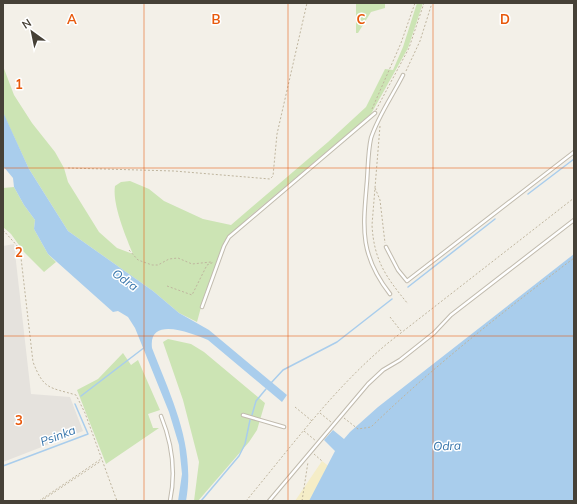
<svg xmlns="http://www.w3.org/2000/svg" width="577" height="504" font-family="Mulish,sans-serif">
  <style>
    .industrial { fill: #e5e2dd }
    .green { fill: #cce4b4 }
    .sand { fill: #f5edc7 }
    .water { fill: #a9cdec }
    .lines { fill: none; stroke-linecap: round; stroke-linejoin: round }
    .stream { stroke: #a9cdec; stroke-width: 1.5 }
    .lane-casing { stroke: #c1bbae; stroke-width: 4.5 }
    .path { stroke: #bfb59e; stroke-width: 1; stroke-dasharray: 2 2; stroke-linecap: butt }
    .lane { stroke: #fff; stroke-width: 2.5 }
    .grid { fill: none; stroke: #e8590c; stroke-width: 1; stroke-opacity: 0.55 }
    .labels { text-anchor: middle; stroke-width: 3; stroke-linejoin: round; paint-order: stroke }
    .water-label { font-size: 12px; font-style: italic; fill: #3775ab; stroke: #fff }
    .grid-label { font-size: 13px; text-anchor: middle; font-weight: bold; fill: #e8590c; stroke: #fff; stroke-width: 3; stroke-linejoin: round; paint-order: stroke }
  </style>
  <rect width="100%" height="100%" fill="#f3f0e8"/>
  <path class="industrial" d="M 14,244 L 31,394 L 70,397 L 83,431 L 3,462 L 3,246 Z"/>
  <path class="green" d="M 356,3 L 385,3 L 385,8 L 371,12 L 358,33 L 356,33 Z
    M 417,3 L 423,3 L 408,48 L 371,114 L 250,216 L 229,237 L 204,296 L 197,322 L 179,313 L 153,291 L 68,231 L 29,169 L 3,113 L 3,66 L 14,95 L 32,123 L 55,152 L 64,168 L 68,182 L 99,232 L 117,248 L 133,254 C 126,237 112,204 115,186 L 121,182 L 130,181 L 149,189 L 164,201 L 203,219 L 231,225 L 328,142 L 366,107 L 385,69 L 393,70 L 403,47 Z
    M 14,187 L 24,205 L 35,220 L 34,229 L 48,254 L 56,262 L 44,272 L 24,252 L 11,234 L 3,227 L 3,188 Z
    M 168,339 L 191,344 L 204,352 L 265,403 L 257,430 L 249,442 L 198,501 L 194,501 L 199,462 L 183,400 L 163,342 Z
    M 123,353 L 131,365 L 138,360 L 160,410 L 148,414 L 153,428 L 159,428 L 106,464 L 77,390 L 98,379 Z"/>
  <path class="sand" d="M 322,461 L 374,501 L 295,501 Z"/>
  <path class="water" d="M 3,112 L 29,169 L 68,231 L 153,291 L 179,313 L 209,330 L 287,395 L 282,402 L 208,340 C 193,334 148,315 152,348 C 171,397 196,446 186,501 L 178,501 L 182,474 L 179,445 L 169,412 L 135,328 L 128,317 L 118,311 L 113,312 L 48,254 L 34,229 L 35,220 L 24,205 L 14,187 L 13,178 L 3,166 Z
    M 574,254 L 574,501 L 309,501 L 335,451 L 324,440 L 333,430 L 344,439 L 350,432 L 378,407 Z"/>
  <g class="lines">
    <path class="stream" d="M 528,194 L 574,159
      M 408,287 L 495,219
      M 271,383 L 283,370 L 337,342 L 392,299
      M 81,396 L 145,347
      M 252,415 L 256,401 L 266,389
      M 3,466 L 88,434 L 75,404
      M 201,501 L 239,456 L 245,444 L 250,420"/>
    <defs>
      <path id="lane" d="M 386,247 L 398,270 L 407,281 L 574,152
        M 390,294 C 359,254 363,228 367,181 C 368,167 368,151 371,138 C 378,116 393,95 403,75
        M 202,307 L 224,246 L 229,237 L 375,113
        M 243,415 L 284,427
        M 161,416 C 172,443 176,472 170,501
        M 269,501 L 368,384 L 383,370 L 400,360 L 434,333 L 451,315 L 574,220"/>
    </defs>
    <use href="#lane" class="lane-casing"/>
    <path class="path" d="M 406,71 L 420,41 L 432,3
      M 372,109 L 401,43 L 415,3
      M 376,110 L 409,48 L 424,3
      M 380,126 L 372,225 C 374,261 386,277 408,304
      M 68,168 L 174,171 L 270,179 L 273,176 L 277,134 L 307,3
      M 375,188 L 380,200 L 385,243
      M 3,230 L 20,249 L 33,362 C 44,390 49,387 76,395 L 85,413 L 117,501
      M 129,250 L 138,260 L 152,265 L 158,265 L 169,259 L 178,258 L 192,264 L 211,262
      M 167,286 L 192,295 L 207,265 L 214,262
      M 390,317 L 401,331
      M 295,407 L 312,421
      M 320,413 L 331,422
      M 344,418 L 358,429 L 371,427 C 436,364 503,312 574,258
      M 304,431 L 316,441
      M 314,454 L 322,461
      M 39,501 L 101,459
      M 41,501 L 101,461
      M 246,501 C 291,447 334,388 388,343 L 574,198
      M 302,501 L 308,462"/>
    <use href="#lane" class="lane"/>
  </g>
  <path class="grid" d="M 144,3 L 144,501M 288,3 L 288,501M 433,3 L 433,501M 3,168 L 574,168M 3,336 L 574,336"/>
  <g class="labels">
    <g class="water-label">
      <text transform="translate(125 280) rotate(35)" y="4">Odra</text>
      <text transform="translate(58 436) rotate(-21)" y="4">Psinka</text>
      <text transform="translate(447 446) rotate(-2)" y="4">Odra</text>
    </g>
  </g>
  <g class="grid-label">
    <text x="72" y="24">A</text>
    <text x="216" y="24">B</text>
    <text x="361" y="24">C</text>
    <text x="505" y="24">D</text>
    <text x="19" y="89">1</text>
    <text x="19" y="257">2</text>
    <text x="19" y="425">3</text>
  </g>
  <rect width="577" height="504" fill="none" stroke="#464137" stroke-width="8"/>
  <g transform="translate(32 32) rotate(327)" stroke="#ffffff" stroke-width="3" paint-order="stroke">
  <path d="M0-3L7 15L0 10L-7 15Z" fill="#464137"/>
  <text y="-6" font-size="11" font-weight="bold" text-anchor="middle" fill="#464137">N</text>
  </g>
</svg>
